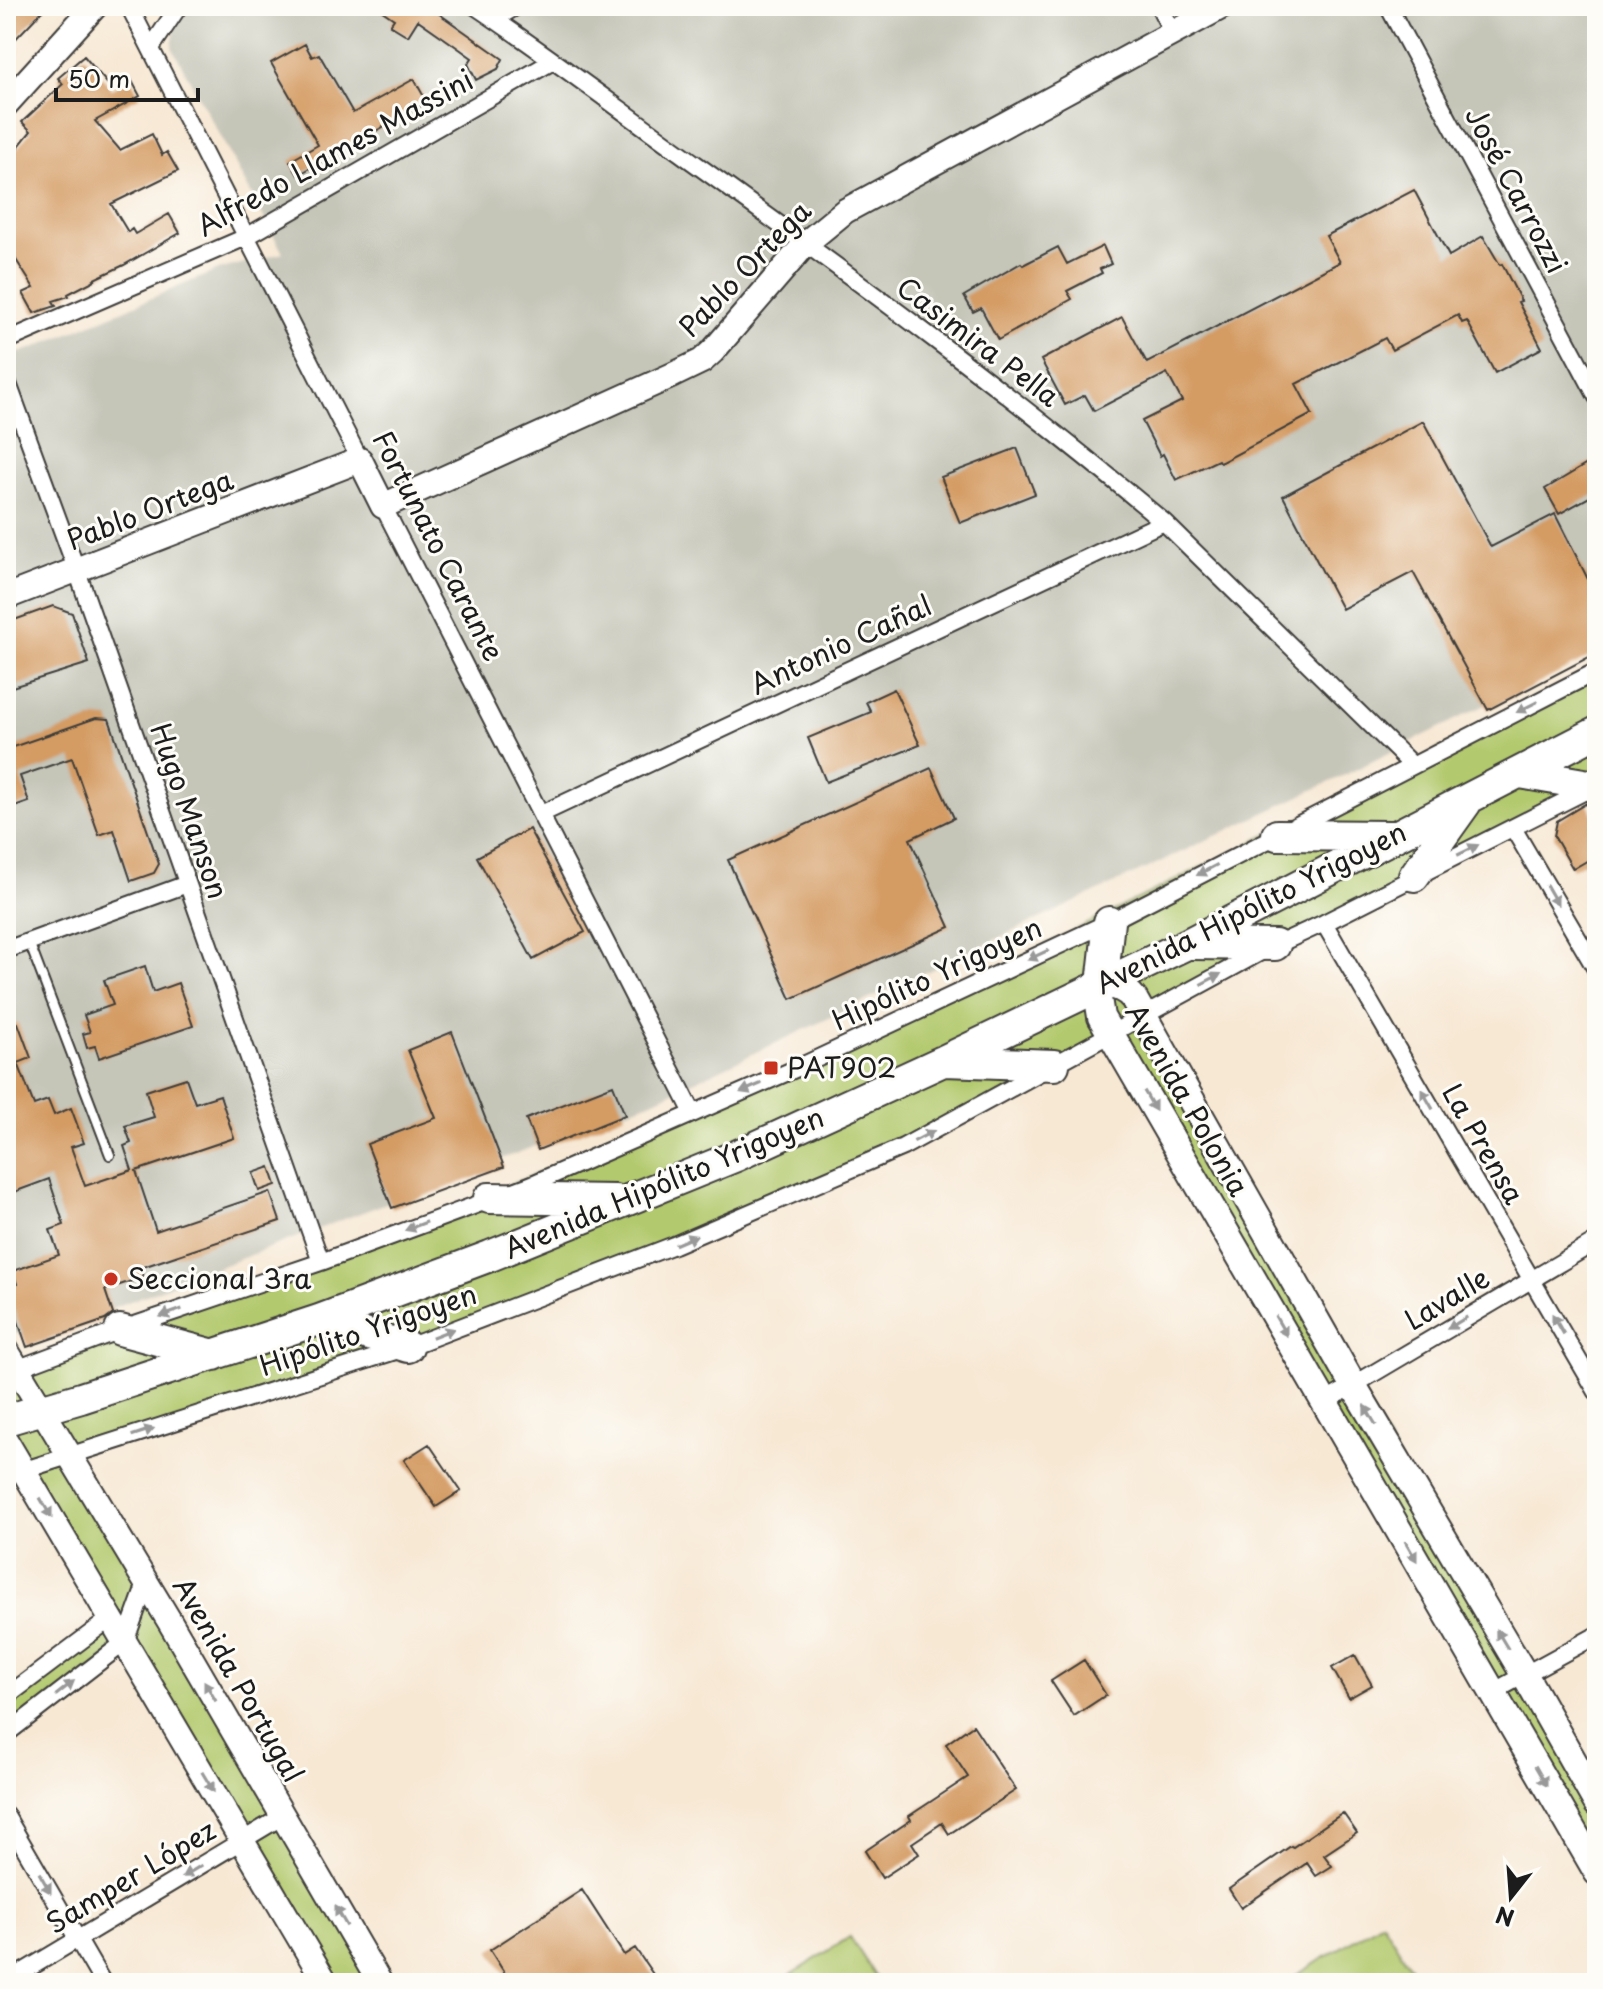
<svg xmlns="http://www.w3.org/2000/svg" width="1603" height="1989" font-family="'Playpen Sans',sans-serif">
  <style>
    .industrial { fill: #c5c5b8 }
    .green { fill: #b2c96d; stroke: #677244; stroke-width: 2 }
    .building { fill: #d49b64 }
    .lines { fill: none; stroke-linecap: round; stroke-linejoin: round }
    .lane-casing { stroke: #3d3b38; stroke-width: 12 }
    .street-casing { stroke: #3d3b38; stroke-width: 20 }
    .secondary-casing { stroke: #3d3b38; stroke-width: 28 }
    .primary-casing { stroke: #3d3b38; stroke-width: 30 }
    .highway-casing { stroke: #3d3b38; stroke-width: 34 }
    .lane { stroke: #fff; stroke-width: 8 }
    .street { stroke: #fff; stroke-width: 16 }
    .secondary { stroke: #fff; stroke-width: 24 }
    .primary { stroke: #fff; stroke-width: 26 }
    .highway { stroke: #fff; stroke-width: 30 }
    .oneway { fill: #999 }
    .poi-dot { fill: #c8321e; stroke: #fdfcf7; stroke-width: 3 }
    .labels { text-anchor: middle; stroke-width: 6; stroke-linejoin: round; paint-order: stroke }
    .street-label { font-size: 28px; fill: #1c1c1c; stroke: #fdfcf7 }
    .poi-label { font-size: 28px; fill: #1c1c1c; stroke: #fdfcf7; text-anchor: start }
  </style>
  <rect width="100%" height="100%" fill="#fdfcf7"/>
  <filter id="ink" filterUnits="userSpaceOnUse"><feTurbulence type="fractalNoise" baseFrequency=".0125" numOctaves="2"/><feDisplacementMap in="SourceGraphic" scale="16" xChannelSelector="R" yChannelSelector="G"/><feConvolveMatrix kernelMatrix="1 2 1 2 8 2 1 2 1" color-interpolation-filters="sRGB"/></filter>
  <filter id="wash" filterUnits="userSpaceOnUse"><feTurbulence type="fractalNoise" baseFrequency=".006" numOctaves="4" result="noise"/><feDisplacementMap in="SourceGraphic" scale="32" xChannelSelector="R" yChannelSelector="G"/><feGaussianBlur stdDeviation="1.8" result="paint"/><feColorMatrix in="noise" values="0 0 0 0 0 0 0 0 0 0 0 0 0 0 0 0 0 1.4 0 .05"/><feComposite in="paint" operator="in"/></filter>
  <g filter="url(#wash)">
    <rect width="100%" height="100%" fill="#f7e8d4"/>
    <path class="industrial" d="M 189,6 L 1597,6 L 1597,649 L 1349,773 L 653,1101 L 31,1339 L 11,1331 L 6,1323 L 6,357 L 31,349 L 218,270 L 283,253 L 172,47 L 175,28 Z"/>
    <path class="green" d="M 1597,671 L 1597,785 L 1142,1016 L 1597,1803 L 1597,1872 L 1111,1034 L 903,1147 L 408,1347 L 69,1456 L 380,1983 L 326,1983 L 125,1643 L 6,1734 L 6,1697 L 111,1618 L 25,1472 L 6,1476 L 6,1372 L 321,1262 L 795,1069 Z
      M 1382,1922 L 1420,1983 L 1284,1983 Z
      M 850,1937 L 880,1983 L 778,1983 Z"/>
    <g id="blocks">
      <path class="building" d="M 6,6 L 47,6 L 6,49 Z
        M 375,6 L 428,6 L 503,59 L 498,69 L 476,80 L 468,64 L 472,58 L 451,43 L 418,20 L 408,36 L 390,25 L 394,19 Z
        M 305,44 L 312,57 L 319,54 L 353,113 L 414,79 L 427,102 L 298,175 L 290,161 L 318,145 L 271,63 Z
        M 84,56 L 112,89 L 131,79 L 140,96 L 95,121 L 120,150 L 152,134 L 162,155 L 167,152 L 178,171 L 111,204 L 128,232 L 132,229 L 135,234 L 169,214 L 180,233 L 124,265 L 94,279 L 95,280 L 68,294 L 69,296 L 53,301 L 56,306 L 34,313 L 23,293 L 34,288 L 11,252 L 6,254 L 6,162 L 31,131 L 22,122 L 63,84 L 58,78 Z
        M 1414,190 L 1449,256 L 1483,236 L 1500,265 L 1502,264 L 1521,301 L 1518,302 L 1542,348 L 1495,373 L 1467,321 L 1462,323 L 1458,315 L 1392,350 L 1385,338 L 1296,384 L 1312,414 L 1220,463 L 1218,460 L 1176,480 L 1163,454 L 1160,456 L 1142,421 L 1182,401 L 1167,373 L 1094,411 L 1085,395 L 1065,405 L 1041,360 L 1122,317 L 1147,363 L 1340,262 L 1326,236 Z
        M 1103,246 L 1111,264 L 1100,269 L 1102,273 L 1067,291 L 1072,299 L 998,340 L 981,308 L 973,312 L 964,296 L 1021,263 L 1023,265 L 1058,247 L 1067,264 Z
        M 1423,421 L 1491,547 L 1555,514 L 1597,597 L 1597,653 L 1488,710 L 1413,572 L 1342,609 L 1283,496 Z
        M 1017,448 L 1035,494 L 960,523 L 941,477 Z
        M 1597,458 L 1597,493 L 1559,514 L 1545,489 Z
        M 53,606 L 72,613 L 89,663 L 6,689 L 6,623 Z
        M 894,689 L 920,745 L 826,782 L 808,738 L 871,712 L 866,702 Z
        M 96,718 L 109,719 L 159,864 L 154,873 L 131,881 L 114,830 L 99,835 L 72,758 L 20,776 L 29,802 L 6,810 L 6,744 L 8,744 L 10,748 Z
        M 931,768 L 954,818 L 910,839 L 950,927 L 791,999 L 728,860 Z
        M 1587,803 L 1597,821 L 1597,855 L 1573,869 L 1554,836 L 1557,821 Z
        M 529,829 L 585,932 L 533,960 L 477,857 Z
        M 145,966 L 153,992 L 178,983 L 193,1026 L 99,1058 L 95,1046 L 87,1048 L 83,1034 L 90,1032 L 84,1015 L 113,1005 L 104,980 Z
        M 18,1023 L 31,1058 L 18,1063 L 34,1105 L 48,1100 L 54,1115 L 71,1108 L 84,1143 L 71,1147 L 85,1186 L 132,1170 L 124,1146 L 131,1143 L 125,1126 L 154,1117 L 146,1091 L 186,1078 L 195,1103 L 220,1095 L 234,1138 L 136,1171 L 156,1231 L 270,1192 L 280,1221 L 140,1268 L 143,1277 L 105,1290 L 113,1314 L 105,1320 L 27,1347 L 6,1287 L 17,1284 L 13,1271 L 59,1255 L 50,1230 L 64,1225 L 49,1179 L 6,1195 L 6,1028 Z
        M 452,1032 L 504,1167 L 392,1208 L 367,1144 L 436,1118 L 408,1050 Z
        M 613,1085 L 625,1115 L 538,1150 L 526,1119 Z
        M 270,1167 L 276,1185 L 259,1191 L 253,1173 Z
        M 429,1444 L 461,1491 L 436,1507 L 404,1460 Z
        M 1355,1655 L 1372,1685 L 1349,1698 L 1332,1668 Z
        M 1084,1660 L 1106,1695 L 1074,1716 L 1051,1681 Z
        M 973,1725 L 1016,1790 L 949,1834 L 942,1823 L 912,1843 L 919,1854 L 882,1878 L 865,1851 L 911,1820 L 909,1816 L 968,1777 L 946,1744 Z
        M 1343,1813 L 1357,1833 L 1324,1855 L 1332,1866 L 1316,1876 L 1307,1863 L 1241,1908 L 1229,1889 L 1291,1846 L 1293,1847 Z
        M 582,1890 L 624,1955 L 635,1948 L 659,1983 L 511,1983 L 490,1950 Z"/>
    </g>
  </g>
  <g filter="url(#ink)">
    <use href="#blocks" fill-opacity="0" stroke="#3d3b38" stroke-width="2"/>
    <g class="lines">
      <defs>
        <path id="lane" d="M 29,942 L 110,1155"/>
        <path id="street" d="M 129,6 L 360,460
          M 475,6 C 551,57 623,112 697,165 C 856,279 1014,396 1164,522 L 1412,765
          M 1159,6 L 1172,32
          M 1388,6 L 1597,397
          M 495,19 L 517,6
          M 151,48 L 179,6
          M 6,341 L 246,237 L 553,61
          M 6,378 L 77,571 L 321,1262
          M 383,506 L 693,1113
          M 541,814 L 1164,522
          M 1513,828 L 1597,971
          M 1324,923 L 1597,1392
          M 6,950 L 187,884
          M 8,1372 L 120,1330 L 321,1262 L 530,1185 L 795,1069 L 1109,922 L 1597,671
          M 1325,1402 L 1597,1241
          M 6,1476 L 408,1347 L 674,1245 L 903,1147 L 1259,953 L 1324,923 L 1589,789
          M 1493,1692 L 1597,1635
          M 6,1697 L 111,1618
          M 6,1734 L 125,1642 L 146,1584
          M 6,1816 L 103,1983
          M 6,1982 L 283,1816"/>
        <path id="secondary" d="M 6,104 L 95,6
          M 6,597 L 360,460 L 383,506 L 673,375 L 702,361 L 713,351 L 806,243 L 845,211 L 1223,6
          M 6,1350 L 170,1622 L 380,1983
          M 6,1441 L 326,1983"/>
        <path id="primary" d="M 1597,1803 L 1524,1674 L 1353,1385 L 1134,999 C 1126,988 1116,986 1102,984 L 1098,998 L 1101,1017 L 1597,1872"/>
        <path id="highway" d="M 1520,773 L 1595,786
          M 1277,835 L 1390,836
          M 1414,876 L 1466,803
          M 1193,944 L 1275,945
          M 1102,984 L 1109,922
          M 945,1061 L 1054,1065
          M 489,1198 L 615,1200
          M 319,1320 L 408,1347
          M 120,1330 L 214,1355
          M 6,1420 L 81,1398 L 319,1320 L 490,1256 L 736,1156 L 943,1061 L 1187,944 L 1597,732"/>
      </defs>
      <use href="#lane" class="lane-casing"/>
      <use href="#street" class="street-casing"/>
      <use href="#secondary" class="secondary-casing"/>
      <use href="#primary" class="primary-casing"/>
      <use href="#highway" class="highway-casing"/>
      <use href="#lane" class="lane"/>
      <use href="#street" class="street"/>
      <use href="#secondary" class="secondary"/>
      <use href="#primary" class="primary"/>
      <use href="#highway" class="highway"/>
    </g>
    <defs><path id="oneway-solid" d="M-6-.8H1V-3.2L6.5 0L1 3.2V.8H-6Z" transform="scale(2)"/></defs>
    <g class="oneway">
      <use href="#oneway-solid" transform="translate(1527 707) rotate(153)"/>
      <use href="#oneway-solid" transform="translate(1468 850) rotate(-26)"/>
      <use href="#oneway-solid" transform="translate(1207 870) rotate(152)"/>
      <use href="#oneway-solid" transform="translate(1552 895) rotate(60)"/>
      <use href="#oneway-solid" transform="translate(1038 955) rotate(155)"/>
      <use href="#oneway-solid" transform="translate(1211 979) rotate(-28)"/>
      <use href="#oneway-solid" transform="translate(751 1088) rotate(157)"/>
      <use href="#oneway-solid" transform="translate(1427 1099) rotate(-120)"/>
      <use href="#oneway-solid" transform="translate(1150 1101) rotate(60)"/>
      <use href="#oneway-solid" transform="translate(924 1136) rotate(-28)"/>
      <use href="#oneway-solid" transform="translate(416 1226) rotate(159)"/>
      <use href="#oneway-solid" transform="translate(686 1240) rotate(-23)"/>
      <use href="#oneway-solid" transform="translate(171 1313) rotate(161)"/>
      <use href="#oneway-solid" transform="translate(1457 1323) rotate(149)"/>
      <use href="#oneway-solid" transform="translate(1558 1324) rotate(-120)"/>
      <use href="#oneway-solid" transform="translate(1281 1326) rotate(60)"/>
      <use href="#oneway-solid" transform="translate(443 1333) rotate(-21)"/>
      <use href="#oneway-solid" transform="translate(1370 1415) rotate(-121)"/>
      <use href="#oneway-solid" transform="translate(143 1432) rotate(-18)"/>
      <use href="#oneway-solid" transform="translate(46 1508) rotate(60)"/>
      <use href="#oneway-solid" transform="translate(1411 1551) rotate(60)"/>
      <use href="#oneway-solid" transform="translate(1502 1639) rotate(-121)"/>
      <use href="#oneway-solid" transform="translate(65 1688) rotate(-38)"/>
      <use href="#oneway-solid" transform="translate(210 1691) rotate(-120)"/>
      <use href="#oneway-solid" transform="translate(1541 1776) rotate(60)"/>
      <use href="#oneway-solid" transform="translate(208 1782) rotate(59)"/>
      <use href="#oneway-solid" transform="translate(192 1871) rotate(149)"/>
      <use href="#oneway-solid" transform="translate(45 1883) rotate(60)"/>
      <use href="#oneway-solid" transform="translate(341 1916) rotate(-120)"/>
    </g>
  </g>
  <g class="poi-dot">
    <rect x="763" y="1060" width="16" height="16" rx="4"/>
    <circle cx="111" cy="1279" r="8"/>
  </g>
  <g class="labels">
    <g class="street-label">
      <text transform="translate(335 153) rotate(-29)" y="10">Alfredo Llames Massini</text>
      <text transform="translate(1516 190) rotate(62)" y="10">José Carrozzi</text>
      <text transform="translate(745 269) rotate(-46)" y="10">Pablo Ortega</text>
      <text transform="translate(978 342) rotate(37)" y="10">Casimira Pella</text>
      <text transform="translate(150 510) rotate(-21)" y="10">Pablo Ortega</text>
      <text transform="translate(438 546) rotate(63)" y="10">Fortunato Carante</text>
      <text transform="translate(841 645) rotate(-25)" y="10">Antonio Cañal</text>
      <text transform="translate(189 811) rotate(71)" y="10">Hugo Manson</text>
      <text transform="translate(1251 908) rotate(-27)" y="10">Avenida Hipólito Yrigoyen</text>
      <text transform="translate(937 974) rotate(-25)" y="10">Hipólito Yrigoyen</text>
      <text transform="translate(1187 1100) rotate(60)" y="10">Avenida Polonia</text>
      <text transform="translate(1483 1144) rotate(60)" y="10">La Prensa</text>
      <text transform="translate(664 1183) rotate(-23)" y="10">Avenida Hipólito Yrigoyen</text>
      <text transform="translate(1447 1299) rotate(-31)" y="10">Lavalle</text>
      <text transform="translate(368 1330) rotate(-19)" y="10">Hipólito Yrigoyen</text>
      <text transform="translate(238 1680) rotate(60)" y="10">Avenida Portugal</text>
      <text transform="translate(131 1877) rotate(-31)" y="10">Samper López</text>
    </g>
    <g class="poi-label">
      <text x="787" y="1078">PAT902</text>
      <text x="127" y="1289">Seccional 3ra</text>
    </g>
  </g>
  <rect width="1603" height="1989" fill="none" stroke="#fdfcf7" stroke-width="32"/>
  <g transform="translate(1511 1897) rotate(197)" stroke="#fdfcf7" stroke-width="6" paint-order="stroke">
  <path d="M0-6L14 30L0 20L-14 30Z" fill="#1c1c1c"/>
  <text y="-12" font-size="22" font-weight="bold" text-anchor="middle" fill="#1c1c1c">N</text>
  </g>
  <path d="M56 88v12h142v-12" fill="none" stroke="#1c1c1c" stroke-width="4"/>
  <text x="68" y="88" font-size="24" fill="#1c1c1c" stroke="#fdfcf7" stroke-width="6" paint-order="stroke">50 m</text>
</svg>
